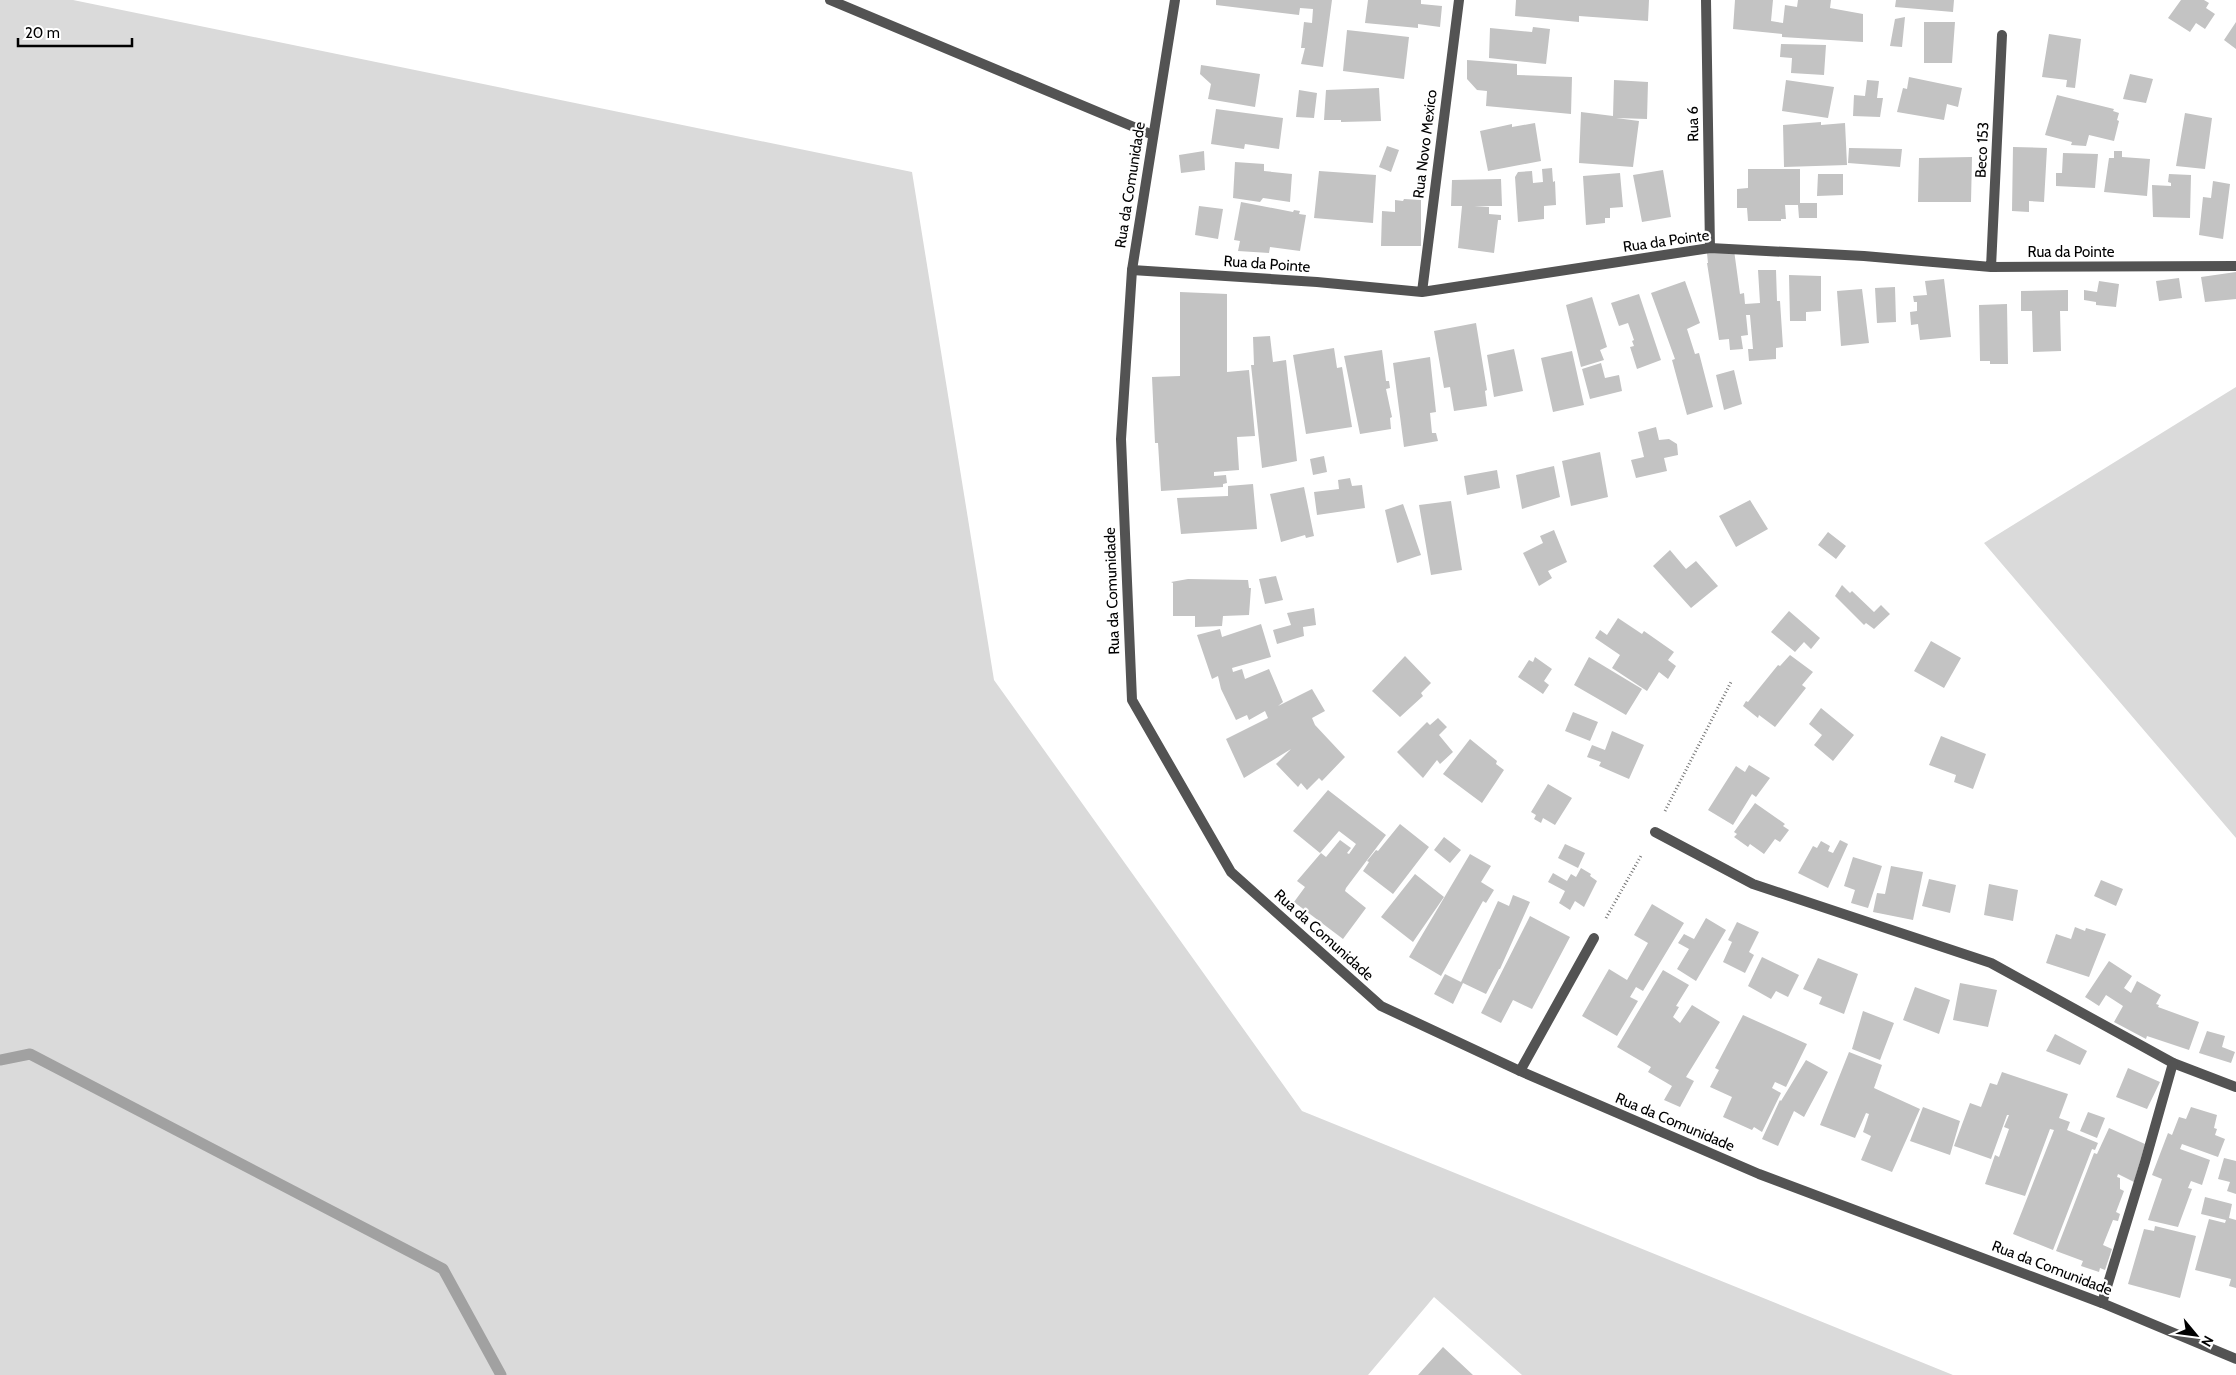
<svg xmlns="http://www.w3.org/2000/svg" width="2236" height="1375" font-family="Cabin,sans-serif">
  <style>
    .green { fill: #dadada }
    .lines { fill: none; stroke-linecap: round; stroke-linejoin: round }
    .stream { stroke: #a1a1a1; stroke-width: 11 }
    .building { fill: #c3c3c3 }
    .path { stroke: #757575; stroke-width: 3; stroke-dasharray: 1 2.5; stroke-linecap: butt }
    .service { stroke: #535353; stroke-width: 10 }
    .minor { stroke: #535353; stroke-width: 10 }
    .tertiary { stroke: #535353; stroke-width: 10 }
    .labels { text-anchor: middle; stroke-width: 4.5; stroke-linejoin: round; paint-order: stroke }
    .street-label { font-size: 15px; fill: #000; stroke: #fff }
  </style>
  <rect width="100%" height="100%" fill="#fff"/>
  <path class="green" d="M 0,0 L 73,0 L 912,172 L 994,680 L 1302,1111 L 1953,1375 L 1522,1375 L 1434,1297 L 1368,1375 L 0,1375 Z
    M 2236,387 L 2236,838 L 1984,543 Z"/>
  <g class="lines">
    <path class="stream" d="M 0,1060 L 30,1054 L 443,1269 L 501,1375"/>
  </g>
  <path class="building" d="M 1216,0 L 1332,0 L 1323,67 L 1301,64 L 1305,48 L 1301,48 L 1304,22 L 1312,23 L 1313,9 L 1300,8 L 1299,15 L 1216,5 Z
    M 1368,0 L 1421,0 L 1421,4 L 1442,6 L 1440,27 L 1418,24 L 1418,28 L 1365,23 Z
    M 1516,0 L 1649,0 L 1648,21 L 1579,16 L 1579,22 L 1515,16 Z
    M 1735,0 L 1773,0 L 1771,21 L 1783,23 L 1785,5 L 1797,7 L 1798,0 L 1831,0 L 1830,8 L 1863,14 L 1863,42 L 1782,37 L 1782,34 L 1733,29 Z
    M 1896,0 L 1954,0 L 1953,12 L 1895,7 Z
    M 2181,0 L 2204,0 L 2209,3 L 2206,8 L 2215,14 L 2205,29 L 2196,23 L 2190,32 L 2168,18 Z
    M 1905,17 L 1902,47 L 1890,46 L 1895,19 Z
    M 1924,22 L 1955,22 L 1952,63 L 1924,63 Z
    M 2236,22 L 2236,49 L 2224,40 Z
    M 1533,27 L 1550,29 L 1546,64 L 1489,58 L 1490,28 L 1532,32 Z
    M 1347,30 L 1409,37 L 1404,79 L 1343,71 Z
    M 2049,34 L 2081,39 L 2075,88 L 2066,87 L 2067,80 L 2042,77 Z
    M 1781,44 L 1826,45 L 1824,75 L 1791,73 L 1792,58 L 1780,57 Z
    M 1467,60 L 1517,64 L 1517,75 L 1572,77 L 1571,114 L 1486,106 L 1487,91 L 1477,90 L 1467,79 Z
    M 1201,65 L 1260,74 L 1255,107 L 1208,99 L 1211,84 L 1200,74 Z
    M 2130,74 L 2153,79 L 2146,103 L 2123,99 Z
    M 1909,77 L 1962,88 L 1958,107 L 1947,104 L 1944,120 L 1897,112 L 1903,88 L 1907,89 Z
    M 1614,80 L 1648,82 L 1647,119 L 1616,118 L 1639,121 L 1633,167 L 1579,163 L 1581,112 L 1613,116 Z
    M 1786,80 L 1834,87 L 1828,118 L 1782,111 Z
    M 1867,80 L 1879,81 L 1877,98 L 1883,98 L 1880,117 L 1853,116 L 1854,95 L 1865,96 Z
    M 1379,88 L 1381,121 L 1341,122 L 1341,120 L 1324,120 L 1326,90 Z
    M 1299,90 L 1317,93 L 1314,118 L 1296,117 Z
    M 2057,95 L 2114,109 L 2113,111 L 2119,113 L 2117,120 L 2119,121 L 2114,141 L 2089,135 L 2086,146 L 2071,145 L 2072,142 L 2045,135 Z
    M 1216,109 L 1283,118 L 1279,149 L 1245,144 L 1244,149 L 1211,144 Z
    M 2185,113 L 2212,118 L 2205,169 L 2176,166 Z
    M 1821,122 L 1821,125 L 1845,123 L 1847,165 L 1784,167 L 1783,125 Z
    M 1535,123 L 1541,161 L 1488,171 L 1480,131 L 1512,124 L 1512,127 Z
    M 1387,146 L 1399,150 L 1391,172 L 1379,167 Z
    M 2013,147 L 2047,148 L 2044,202 L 2029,201 L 2029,212 L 2012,211 Z
    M 1849,148 L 1902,149 L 1900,167 L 1848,163 Z
    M 1204,151 L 1205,170 L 1181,173 L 1179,155 Z
    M 2114,151 L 2122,151 L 2122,157 L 2150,159 L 2147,196 L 2104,192 L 2109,158 L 2114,158 Z
    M 2063,153 L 2098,154 L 2095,188 L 2056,186 L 2056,173 L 2062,173 Z
    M 1972,157 L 1971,202 L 1918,202 L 1919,158 Z
    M 1235,162 L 1264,164 L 1264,171 L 1292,174 L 1290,202 L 1263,198 L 1260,202 L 1233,198 Z
    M 1552,168 L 1553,182 L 1555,181 L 1556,205 L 1544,206 L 1544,219 L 1518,222 L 1515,177 L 1518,172 L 1532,171 L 1533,183 L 1543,182 L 1542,169 Z
    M 1748,169 L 1800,169 L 1800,203 L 1817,203 L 1817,218 L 1799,218 L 1798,205 L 1785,205 L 1786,219 L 1781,219 L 1781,221 L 1748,221 L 1747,208 L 1737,208 L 1737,189 L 1748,188 Z
    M 1663,170 L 1671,217 L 1642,222 L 1633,175 Z
    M 1319,171 L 1376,175 L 1373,223 L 1314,218 Z
    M 1620,173 L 1623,207 L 1610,208 L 1610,218 L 1605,218 L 1605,223 L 1586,225 L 1583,176 Z
    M 1818,174 L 1843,174 L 1843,195 L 1817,196 Z
    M 2169,174 L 2191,175 L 2190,218 L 2153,217 L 2152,185 L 2171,186 L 2171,183 L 2168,182 Z
    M 1501,179 L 1502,206 L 1474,206 L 1489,207 L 1489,214 L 1501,215 L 1501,220 L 1498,220 L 1494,253 L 1458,248 L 1462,206 L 1451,206 L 1452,180 Z
    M 2213,181 L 2230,184 L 2223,239 L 2199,235 L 2203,197 L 2211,198 Z
    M 1404,199 L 1421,200 L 1421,246 L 1381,246 L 1382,211 L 1395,212 L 1395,200 L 1403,201 Z
    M 1241,202 L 1293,212 L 1294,210 L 1300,211 L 1299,214 L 1306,215 L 1300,251 L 1270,247 L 1269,253 L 1238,251 L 1240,241 L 1234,240 Z
    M 1199,206 L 1223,209 L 1218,239 L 1195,235 Z
    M 1734,250 L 1740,294 L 1744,293 L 1745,304 L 1760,303 L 1758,270 L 1776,270 L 1777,301 L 1780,301 L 1783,347 L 1776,348 L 1776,359 L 1749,361 L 1748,349 L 1753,349 L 1750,315 L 1746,315 L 1748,335 L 1741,336 L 1743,349 L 1730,350 L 1729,339 L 1719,340 L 1707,263 L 1708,263 L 1707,253 Z
    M 2236,272 L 2236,299 L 2205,302 L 2201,277 Z
    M 1789,275 L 1821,276 L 1821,311 L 1806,312 L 1806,321 L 1790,321 Z
    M 2179,278 L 2182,298 L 2159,301 L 2156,281 Z
    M 1944,279 L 1951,337 L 1920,340 L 1918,324 L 1911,325 L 1910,312 L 1917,311 L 1917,302 L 1914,302 L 1913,296 L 1927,295 L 1925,281 Z
    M 1685,281 L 1700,323 L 1687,329 L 1695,354 L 1699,353 L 1713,407 L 1687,415 L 1672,360 L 1675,359 L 1651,293 Z
    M 2099,281 L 2119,284 L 2116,307 L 2096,305 L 2096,302 L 2084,300 L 2084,290 L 2097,292 Z
    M 1895,287 L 1896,322 L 1877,323 L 1875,288 Z
    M 1862,289 L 1869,343 L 1841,346 L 1837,291 Z
    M 2068,290 L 2068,311 L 2060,311 L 2061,351 L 2033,352 L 2032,311 L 2021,311 L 2021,291 Z
    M 1180,292 L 1227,294 L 1227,372 L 1249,370 L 1255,436 L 1237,437 L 1239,470 L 1214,472 L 1214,476 L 1226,475 L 1227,483 L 1223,484 L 1223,487 L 1161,491 L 1158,443 L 1155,443 L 1152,377 L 1180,376 Z
    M 1639,294 L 1661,360 L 1637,369 L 1630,347 L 1634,346 L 1632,341 L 1634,340 L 1628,323 L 1619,326 L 1611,303 Z
    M 1592,297 L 1607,347 L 1600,350 L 1604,360 L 1581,367 L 1566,305 Z
    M 2007,304 L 2008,364 L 1990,364 L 1990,361 L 1980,361 L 1979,305 Z
    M 1476,323 L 1487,390 L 1485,391 L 1487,406 L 1454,411 L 1450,387 L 1444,388 L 1434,331 Z
    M 1270,336 L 1273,362 L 1286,360 L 1297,461 L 1262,468 L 1251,365 L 1254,365 L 1253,337 Z
    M 1334,348 L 1337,368 L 1342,367 L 1352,427 L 1306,434 L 1293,355 Z
    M 1514,349 L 1523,391 L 1494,397 L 1487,355 Z
    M 1382,350 L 1386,381 L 1389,381 L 1390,388 L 1386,389 L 1392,417 L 1390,418 L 1391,429 L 1360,434 L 1344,356 Z
    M 1572,351 L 1584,405 L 1553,412 L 1541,358 Z
    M 1430,357 L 1436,412 L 1430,413 L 1432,433 L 1436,433 L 1438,441 L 1404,447 L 1393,363 Z
    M 1601,363 L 1605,378 L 1619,375 L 1622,391 L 1590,399 L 1582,369 Z
    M 1734,370 L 1742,404 L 1724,410 L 1716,375 Z
    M 1656,427 L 1659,440 L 1669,439 L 1677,444 L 1678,455 L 1664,458 L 1667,471 L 1636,478 L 1631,460 L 1644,457 L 1638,432 Z
    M 1600,452 L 1608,497 L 1571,506 L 1562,461 Z
    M 1324,456 L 1327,472 L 1313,475 L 1310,459 Z
    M 1554,466 L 1560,497 L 1522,509 L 1516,475 Z
    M 1497,470 L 1500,488 L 1467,495 L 1464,476 Z
    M 1350,478 L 1352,486 L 1362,485 L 1365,508 L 1317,515 L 1314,492 L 1339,489 L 1338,480 Z
    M 1253,484 L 1257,529 L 1181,534 L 1177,498 L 1228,496 L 1228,486 Z
    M 1304,487 L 1314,536 L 1306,538 L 1305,535 L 1281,542 L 1270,494 Z
    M 1750,500 L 1768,529 L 1736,547 L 1719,516 Z
    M 1451,501 L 1462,570 L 1431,575 L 1419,505 Z
    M 1403,504 L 1421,555 L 1397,563 L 1385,510 Z
    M 1554,530 L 1567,562 L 1548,571 L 1552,578 L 1539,586 L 1523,553 L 1543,543 L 1540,536 Z
    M 1828,532 L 1846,546 L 1836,559 L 1818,545 Z
    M 1670,550 L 1686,569 L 1696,561 L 1718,586 L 1691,608 L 1653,566 Z
    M 1276,576 L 1283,600 L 1265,604 L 1259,579 Z
    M 1188,579 L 1248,580 L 1249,588 L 1251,588 L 1249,615 L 1223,616 L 1222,626 L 1195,627 L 1195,616 L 1173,616 L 1173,583 L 1171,582 Z
    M 1842,585 L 1850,593 L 1852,591 L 1874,612 L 1881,605 L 1890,614 L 1874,629 L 1866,623 L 1864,625 L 1835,596 Z
    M 1314,608 L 1316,625 L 1303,627 L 1304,636 L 1277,644 L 1273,630 L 1291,625 L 1287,613 Z
    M 1789,611 L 1820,638 L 1811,649 L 1804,642 L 1795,652 L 1771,632 Z
    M 1618,618 L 1642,634 L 1644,631 L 1674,652 L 1668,660 L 1676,666 L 1668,679 L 1659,672 L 1647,691 L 1612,668 L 1620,655 L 1595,638 L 1600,630 L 1607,635 Z
    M 1261,624 L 1271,657 L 1232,668 L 1233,672 L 1242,669 L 1245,679 L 1269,669 L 1283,702 L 1278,706 L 1312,689 L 1325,711 L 1312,718 L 1315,725 L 1345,757 L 1322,781 L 1319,778 L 1307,790 L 1301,783 L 1298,787 L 1276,764 L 1291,749 L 1244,778 L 1226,739 L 1268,718 L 1265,711 L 1249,720 L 1247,715 L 1236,720 L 1221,689 L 1218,676 L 1212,679 L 1197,635 L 1220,629 L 1222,637 Z
    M 1931,641 L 1961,658 L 1944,688 L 1914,671 Z
    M 1790,655 L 1813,672 L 1802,685 L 1806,688 L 1775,727 L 1759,715 L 1758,718 L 1743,706 L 1746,701 L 1748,702 L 1778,665 L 1780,666 Z
    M 1405,656 L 1431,683 L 1421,693 L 1423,696 L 1400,717 L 1372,691 Z
    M 1535,657 L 1552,669 L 1544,681 L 1549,685 L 1543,694 L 1518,677 L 1529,660 L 1533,662 Z
    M 1589,657 L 1642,689 L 1626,715 L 1574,685 Z
    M 1821,708 L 1854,735 L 1833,761 L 1814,745 L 1822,735 L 1809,724 Z
    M 1573,712 L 1598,722 L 1590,741 L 1565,731 Z
    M 1438,718 L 1447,727 L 1439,735 L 1453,752 L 1440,764 L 1437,760 L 1423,778 L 1397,752 L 1427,722 L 1430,725 Z
    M 1612,731 L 1644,745 L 1629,779 L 1599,766 L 1601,762 L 1587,757 L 1592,745 L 1605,750 Z
    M 1941,736 L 1986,754 L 1973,789 L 1954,782 L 1956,775 L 1929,765 Z
    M 1470,739 L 1497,761 L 1496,764 L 1504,770 L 1482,803 L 1443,774 Z
    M 1749,765 L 1770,778 L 1756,797 L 1752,794 L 1733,825 L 1708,810 L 1736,766 L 1745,772 Z
    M 1548,784 L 1572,798 L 1555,825 L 1543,818 L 1541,823 L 1534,819 L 1536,815 L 1531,812 Z
    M 1328,790 L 1386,835 L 1346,888 L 1345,891 L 1366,908 L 1343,939 L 1294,902 L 1305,887 L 1297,881 L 1321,853 L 1326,857 L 1340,840 L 1351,848 L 1347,853 L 1349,854 L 1356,844 L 1339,831 L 1320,853 L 1293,831 Z
    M 1755,803 L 1785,824 L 1783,826 L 1789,830 L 1780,842 L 1775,839 L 1764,854 L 1750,844 L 1748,847 L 1734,837 L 1737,834 L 1734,832 Z
    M 1400,824 L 1429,847 L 1393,894 L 1363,871 L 1369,862 L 1367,861 L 1376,850 L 1378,851 Z
    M 1444,837 L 1461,850 L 1450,863 L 1434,850 Z
    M 1840,840 L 1848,844 L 1828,888 L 1798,873 L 1813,846 L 1817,848 L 1821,841 L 1830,846 L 1828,851 L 1833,853 Z
    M 1565,844 L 1585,853 L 1578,868 L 1558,858 Z
    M 1470,854 L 1491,866 L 1481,882 L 1494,890 L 1486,903 L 1483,901 L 1441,976 L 1409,957 Z
    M 1853,857 L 1882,866 L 1868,908 L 1851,903 L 1855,890 L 1844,886 Z
    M 1891,866 L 1923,872 L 1913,920 L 1873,912 L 1877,893 L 1885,894 Z
    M 1581,868 L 1591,874 L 1590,876 L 1597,881 L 1584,907 L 1575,901 L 1570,910 L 1559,903 L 1565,891 L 1548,882 L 1553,873 L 1567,881 L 1571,874 L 1576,877 Z
    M 1415,874 L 1444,897 L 1413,942 L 1381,917 Z
    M 1929,879 L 1956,885 L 1950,913 L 1922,906 Z
    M 2101,880 L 2123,889 L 2116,906 L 2094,896 Z
    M 1989,884 L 2018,890 L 2013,921 L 1984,915 Z
    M 1513,895 L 1530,902 L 1500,969 L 1499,969 L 1486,994 L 1463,983 L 1453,1004 L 1434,994 L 1445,974 L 1461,982 L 1498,901 L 1509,906 Z
    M 1652,904 L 1684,923 L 1643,991 L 1636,987 L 1630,997 L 1638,1001 L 1617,1036 L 1582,1016 L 1609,969 L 1627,980 L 1648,943 L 1634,935 Z
    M 1530,916 L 1570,937 L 1532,1009 L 1513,1000 L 1501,1023 L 1481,1013 Z
    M 1706,918 L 1726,930 L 1696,981 L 1677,969 L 1689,949 L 1678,943 L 1684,934 L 1694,939 Z
    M 1737,922 L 1759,932 L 1749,952 L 1754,955 L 1745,973 L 1723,962 L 1732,942 L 1728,940 Z
    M 2075,927 L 2085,931 L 2086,928 L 2106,934 L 2089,977 L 2046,963 L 2056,934 L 2071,939 Z
    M 1762,957 L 1799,975 L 1788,997 L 1776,991 L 1771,999 L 1748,986 Z
    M 1818,958 L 1858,974 L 1844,1014 L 1819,1004 L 1822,997 L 1803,989 Z
    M 2109,961 L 2132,976 L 2124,988 L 2131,993 L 2137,981 L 2161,995 L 2156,1004 L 2159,1005 L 2158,1007 L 2199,1022 L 2189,1050 L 2147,1036 L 2146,1039 L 2114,1022 L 2123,1006 L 2106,995 L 2099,1006 L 2085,997 Z
    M 1663,970 L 1689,985 L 1676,1006 L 1679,1007 L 1673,1017 L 1680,1023 L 1692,1005 L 1720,1022 L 1686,1077 L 1694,1081 L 1680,1107 L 1664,1100 L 1672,1086 L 1648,1072 L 1651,1067 L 1617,1047 Z
    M 1960,983 L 1997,990 L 1988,1027 L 1953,1020 Z
    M 1915,987 L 1950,1000 L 1939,1034 L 1903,1020 Z
    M 1863,1011 L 1894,1023 L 1880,1060 L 1852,1049 Z
    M 1743,1015 L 1807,1044 L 1786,1087 L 1775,1082 L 1772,1088 L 1781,1093 L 1762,1132 L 1754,1127 L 1752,1130 L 1723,1117 L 1732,1097 L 1710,1087 L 1719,1070 L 1715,1068 Z
    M 2207,1031 L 2225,1036 L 2222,1047 L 2235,1052 L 2231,1063 L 2199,1053 Z
    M 2055,1034 L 2087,1051 L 2080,1065 L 2046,1051 Z
    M 1849,1052 L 1882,1065 L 1874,1088 L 1920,1109 L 1892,1172 L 1861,1160 L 1871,1136 L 1863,1132 L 1869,1114 L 1866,1113 L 1855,1138 L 1820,1125 Z
    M 1806,1060 L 1828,1072 L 1804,1117 L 1794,1111 L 1778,1146 L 1762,1139 L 1780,1100 L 1781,1101 Z
    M 2128,1068 L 2160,1082 L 2147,1109 L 2116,1097 Z
    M 2002,1072 L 2068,1094 L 2059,1118 L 2070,1122 L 2067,1130 L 2098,1143 L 2095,1150 L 2092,1149 L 2053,1250 L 2013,1234 L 2054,1130 L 2050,1129 L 2025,1196 L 1985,1184 L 1995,1155 L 1999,1157 L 2009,1129 L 2004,1127 L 2009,1115 L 2007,1115 L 1991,1159 L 1954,1146 L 1970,1103 L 1981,1107 L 1990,1083 L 1997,1085 Z
    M 1923,1107 L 1960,1121 L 1950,1155 L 1910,1141 Z
    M 2191,1107 L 2217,1115 L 2214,1128 L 2217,1129 L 2215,1135 L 2225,1139 L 2218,1157 L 2182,1144 L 2180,1149 L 2210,1160 L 2202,1185 L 2191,1181 L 2188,1188 L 2192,1189 L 2178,1227 L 2148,1220 L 2162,1179 L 2152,1175 L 2168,1133 L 2172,1135 L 2179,1117 L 2186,1119 Z
    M 2088,1112 L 2105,1118 L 2097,1138 L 2080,1131 Z
    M 2109,1128 L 2145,1144 L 2134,1182 L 2118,1174 L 2117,1177 L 2120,1178 L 2120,1189 L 2124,1191 L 2116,1212 L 2120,1214 L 2118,1221 L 2113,1220 L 2103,1245 L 2112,1249 L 2105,1270 L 2100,1268 L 2099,1272 L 2081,1266 L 2083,1261 L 2056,1251 L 2094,1153 L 2097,1154 Z
    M 2224,1158 L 2236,1161 L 2236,1194 L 2227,1191 L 2230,1182 L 2218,1179 Z
    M 2205,1197 L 2232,1204 L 2229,1218 L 2236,1220 L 2236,1288 L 2229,1286 L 2231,1279 L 2195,1270 L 2209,1219 L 2225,1223 L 2226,1220 L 2201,1214 Z
    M 2155,1226 L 2196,1236 L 2180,1298 L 2128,1284 L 2144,1229 L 2154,1231 Z
    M 1443,1347 L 1473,1375 L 1418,1375 Z"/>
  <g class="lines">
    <path class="path" d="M 1665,811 L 1731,682
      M 1606,918 L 1642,854"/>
    <path class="service" d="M 830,0 L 1153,135
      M 1655,832 L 1753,884 L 1991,963 L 2173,1063 L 2236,1087"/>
    <path class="minor" d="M 1706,0 L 1710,248
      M 1991,267 L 2002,35
      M 1132,270 L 1317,282 L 1422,292 L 1710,248 L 1864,256 L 1991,267 L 2236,266
      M 1422,292 L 1459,0
      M 1520,1071 L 1594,938
      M 2102,1303 L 2145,1162 L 2173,1063"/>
    <path class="tertiary" d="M 1175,0 L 1132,270 L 1121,439 L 1132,700 L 1231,872 L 1381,1006 L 1520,1071 L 1759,1174 L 2102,1303 L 2236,1359"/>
  </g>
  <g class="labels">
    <g class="street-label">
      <text transform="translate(1693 124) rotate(-91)" y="5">Rua 6</text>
      <text transform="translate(1425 144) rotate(-83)" y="5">Rua Novo Mexico</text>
      <text transform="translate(1982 150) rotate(-87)" y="5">Beco 153</text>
      <text transform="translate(1130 185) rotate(-81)" y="5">Rua da Comunidade</text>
      <text transform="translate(1666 241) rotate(-8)" y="5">Rua da Pointe</text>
      <text x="2071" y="257">Rua da Pointe</text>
      <text transform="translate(1267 264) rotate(4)" y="5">Rua da Pointe</text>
      <text transform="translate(1112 591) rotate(-92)" y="5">Rua da Comunidade</text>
      <text transform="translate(1324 935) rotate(42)" y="5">Rua da Comunidade</text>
      <text transform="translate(1675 1122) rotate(23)" y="5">Rua da Comunidade</text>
      <text transform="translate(2052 1268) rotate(21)" y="5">Rua da Comunidade</text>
    </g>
  </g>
  <g transform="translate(2196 1335) rotate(119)" stroke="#ffffff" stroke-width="4" paint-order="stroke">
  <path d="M0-4L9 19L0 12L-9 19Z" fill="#000000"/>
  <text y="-8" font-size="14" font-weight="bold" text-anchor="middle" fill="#000000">N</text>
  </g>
  <path d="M18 38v8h114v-8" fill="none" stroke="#000000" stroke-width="2.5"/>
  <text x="25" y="38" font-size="15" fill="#000000" stroke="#ffffff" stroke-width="4" paint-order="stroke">20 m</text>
</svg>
